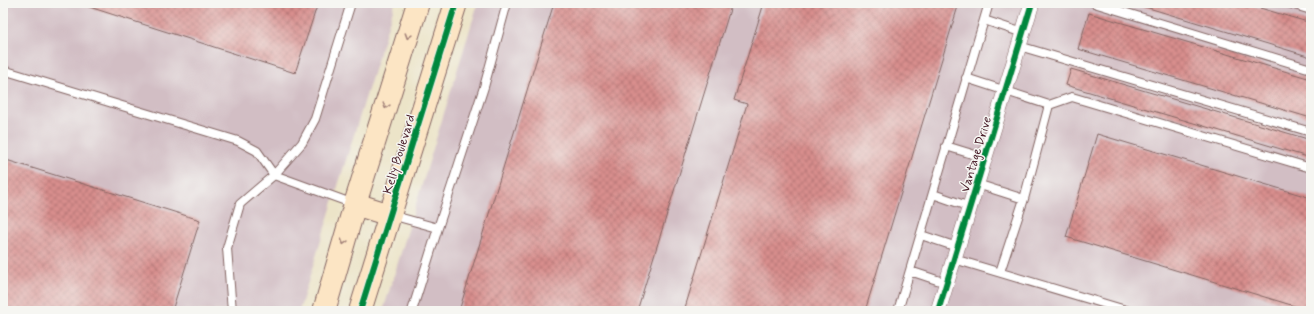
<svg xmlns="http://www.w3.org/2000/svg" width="1314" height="314" font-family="Mynerve,sans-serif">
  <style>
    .industrial { fill: #d2bec4 }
    .building { fill: url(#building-cross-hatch) }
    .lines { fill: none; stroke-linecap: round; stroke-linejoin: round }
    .lane-casing { stroke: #836462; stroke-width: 10 }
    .street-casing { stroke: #836462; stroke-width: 16 }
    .secondary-casing { stroke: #836462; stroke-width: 24 }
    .lane { stroke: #fff; stroke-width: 8 }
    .street { stroke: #fff; stroke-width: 15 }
    .secondary { stroke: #fce5c4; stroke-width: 22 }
    .cycleway-casing { stroke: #f6f6f2; stroke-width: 8 }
    .cycleway { stroke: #00873e; stroke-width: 6 }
    .oneway { stroke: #a38278 }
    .labels { text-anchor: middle; stroke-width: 3; stroke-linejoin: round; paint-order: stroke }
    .street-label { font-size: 13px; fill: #4a1f2b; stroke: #f6f6f2 }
  </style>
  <defs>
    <pattern id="building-cross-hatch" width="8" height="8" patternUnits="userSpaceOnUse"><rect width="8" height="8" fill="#d88e8d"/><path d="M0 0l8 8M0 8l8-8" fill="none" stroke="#b17373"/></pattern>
  </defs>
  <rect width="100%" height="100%" fill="#f6f6f2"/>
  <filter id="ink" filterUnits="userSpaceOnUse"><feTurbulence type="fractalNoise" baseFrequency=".025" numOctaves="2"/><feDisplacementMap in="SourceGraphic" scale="8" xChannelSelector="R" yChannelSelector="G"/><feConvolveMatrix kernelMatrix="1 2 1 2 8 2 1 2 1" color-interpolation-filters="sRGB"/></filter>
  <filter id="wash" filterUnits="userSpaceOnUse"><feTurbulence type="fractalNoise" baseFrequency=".012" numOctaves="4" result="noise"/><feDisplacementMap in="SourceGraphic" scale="16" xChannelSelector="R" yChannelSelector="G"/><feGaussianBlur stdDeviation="0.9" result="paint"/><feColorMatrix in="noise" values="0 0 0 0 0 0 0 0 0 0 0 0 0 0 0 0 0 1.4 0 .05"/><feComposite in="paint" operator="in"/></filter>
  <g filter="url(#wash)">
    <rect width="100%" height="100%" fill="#ece4c8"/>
    <path class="industrial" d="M 3,3 L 395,3 L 299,311 L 3,311 Z
      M 478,3 L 1311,3 L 1311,311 L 383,311 Z"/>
    <g id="blocks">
      <path class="building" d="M 77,3 L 318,3 L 295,73 Z
        M 554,3 L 732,3 L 637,311 L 459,311 Z
        M 764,3 L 959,3 L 865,311 L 684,311 L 747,104 L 734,100 Z
        M 1132,3 L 1243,3 L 1311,23 L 1311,57 Z
        M 1089,13 L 1311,79 L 1311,118 L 1078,49 Z
        M 1071,69 L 1311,140 L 1311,158 L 1066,85 Z
        M 1097,134 L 1311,198 L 1311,311 L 1066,237 Z
        M 3,159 L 200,220 L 172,311 L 3,311 Z"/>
    </g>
  </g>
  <g filter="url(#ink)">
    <use href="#blocks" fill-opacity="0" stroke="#836462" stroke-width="1"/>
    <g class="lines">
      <defs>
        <path id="lane" d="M 1094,3 L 1311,69
          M 1288,3 L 1311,10
          M 984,20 L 1023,33
          M 1019,46 L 1311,132
          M 3,70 L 238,141 L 257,151 L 274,175 L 302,143 L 315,119 L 351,3
          M 966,78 L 1049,105 L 1072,97 L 1311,168
          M 946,146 L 985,158
          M 977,184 L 1024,199
          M 933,194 L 970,207
          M 391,215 L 438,228 L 484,87 L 507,3
          M 921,235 L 957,247
          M 954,259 L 1129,311
          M 910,271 L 946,283
          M 1000,272 L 1024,199 L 1049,105
          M 232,311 L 227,248 L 240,204 L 274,175 L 354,204
          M 412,311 L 438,228
          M 898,311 L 989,3"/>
        <path id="street" d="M 938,311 L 1032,3"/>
        <path id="secondary" d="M 355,204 L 390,215
          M 324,311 L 355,204 L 418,3
          M 360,311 L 456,3"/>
      </defs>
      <use href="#lane" class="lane-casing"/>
      <use href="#street" class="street-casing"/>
      <use href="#secondary" class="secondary-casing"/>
      <use href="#lane" class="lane"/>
      <use href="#street" class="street"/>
      <use href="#secondary" class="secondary"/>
      <defs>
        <path id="cycleway" d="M 360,311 L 456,3
          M 938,311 L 1032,3"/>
      </defs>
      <use href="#cycleway" class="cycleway-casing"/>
      <use href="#cycleway" class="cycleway"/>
    </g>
    <defs><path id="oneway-chevron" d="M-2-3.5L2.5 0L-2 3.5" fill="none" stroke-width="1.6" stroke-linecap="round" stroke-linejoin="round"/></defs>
    <g class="oneway">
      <use href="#oneway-chevron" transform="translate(408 36) rotate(107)"/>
      <use href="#oneway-chevron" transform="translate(386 106) rotate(107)"/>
      <use href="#oneway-chevron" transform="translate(344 242) rotate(106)"/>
    </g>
  </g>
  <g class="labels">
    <g class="street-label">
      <text transform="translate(398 154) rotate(-73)" y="5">Kelly Boulevard</text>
      <text transform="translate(975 154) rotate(-73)" y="5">Vantage Drive</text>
    </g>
  </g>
  <rect width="1314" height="314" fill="none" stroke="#f6f6f2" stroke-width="16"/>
</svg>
